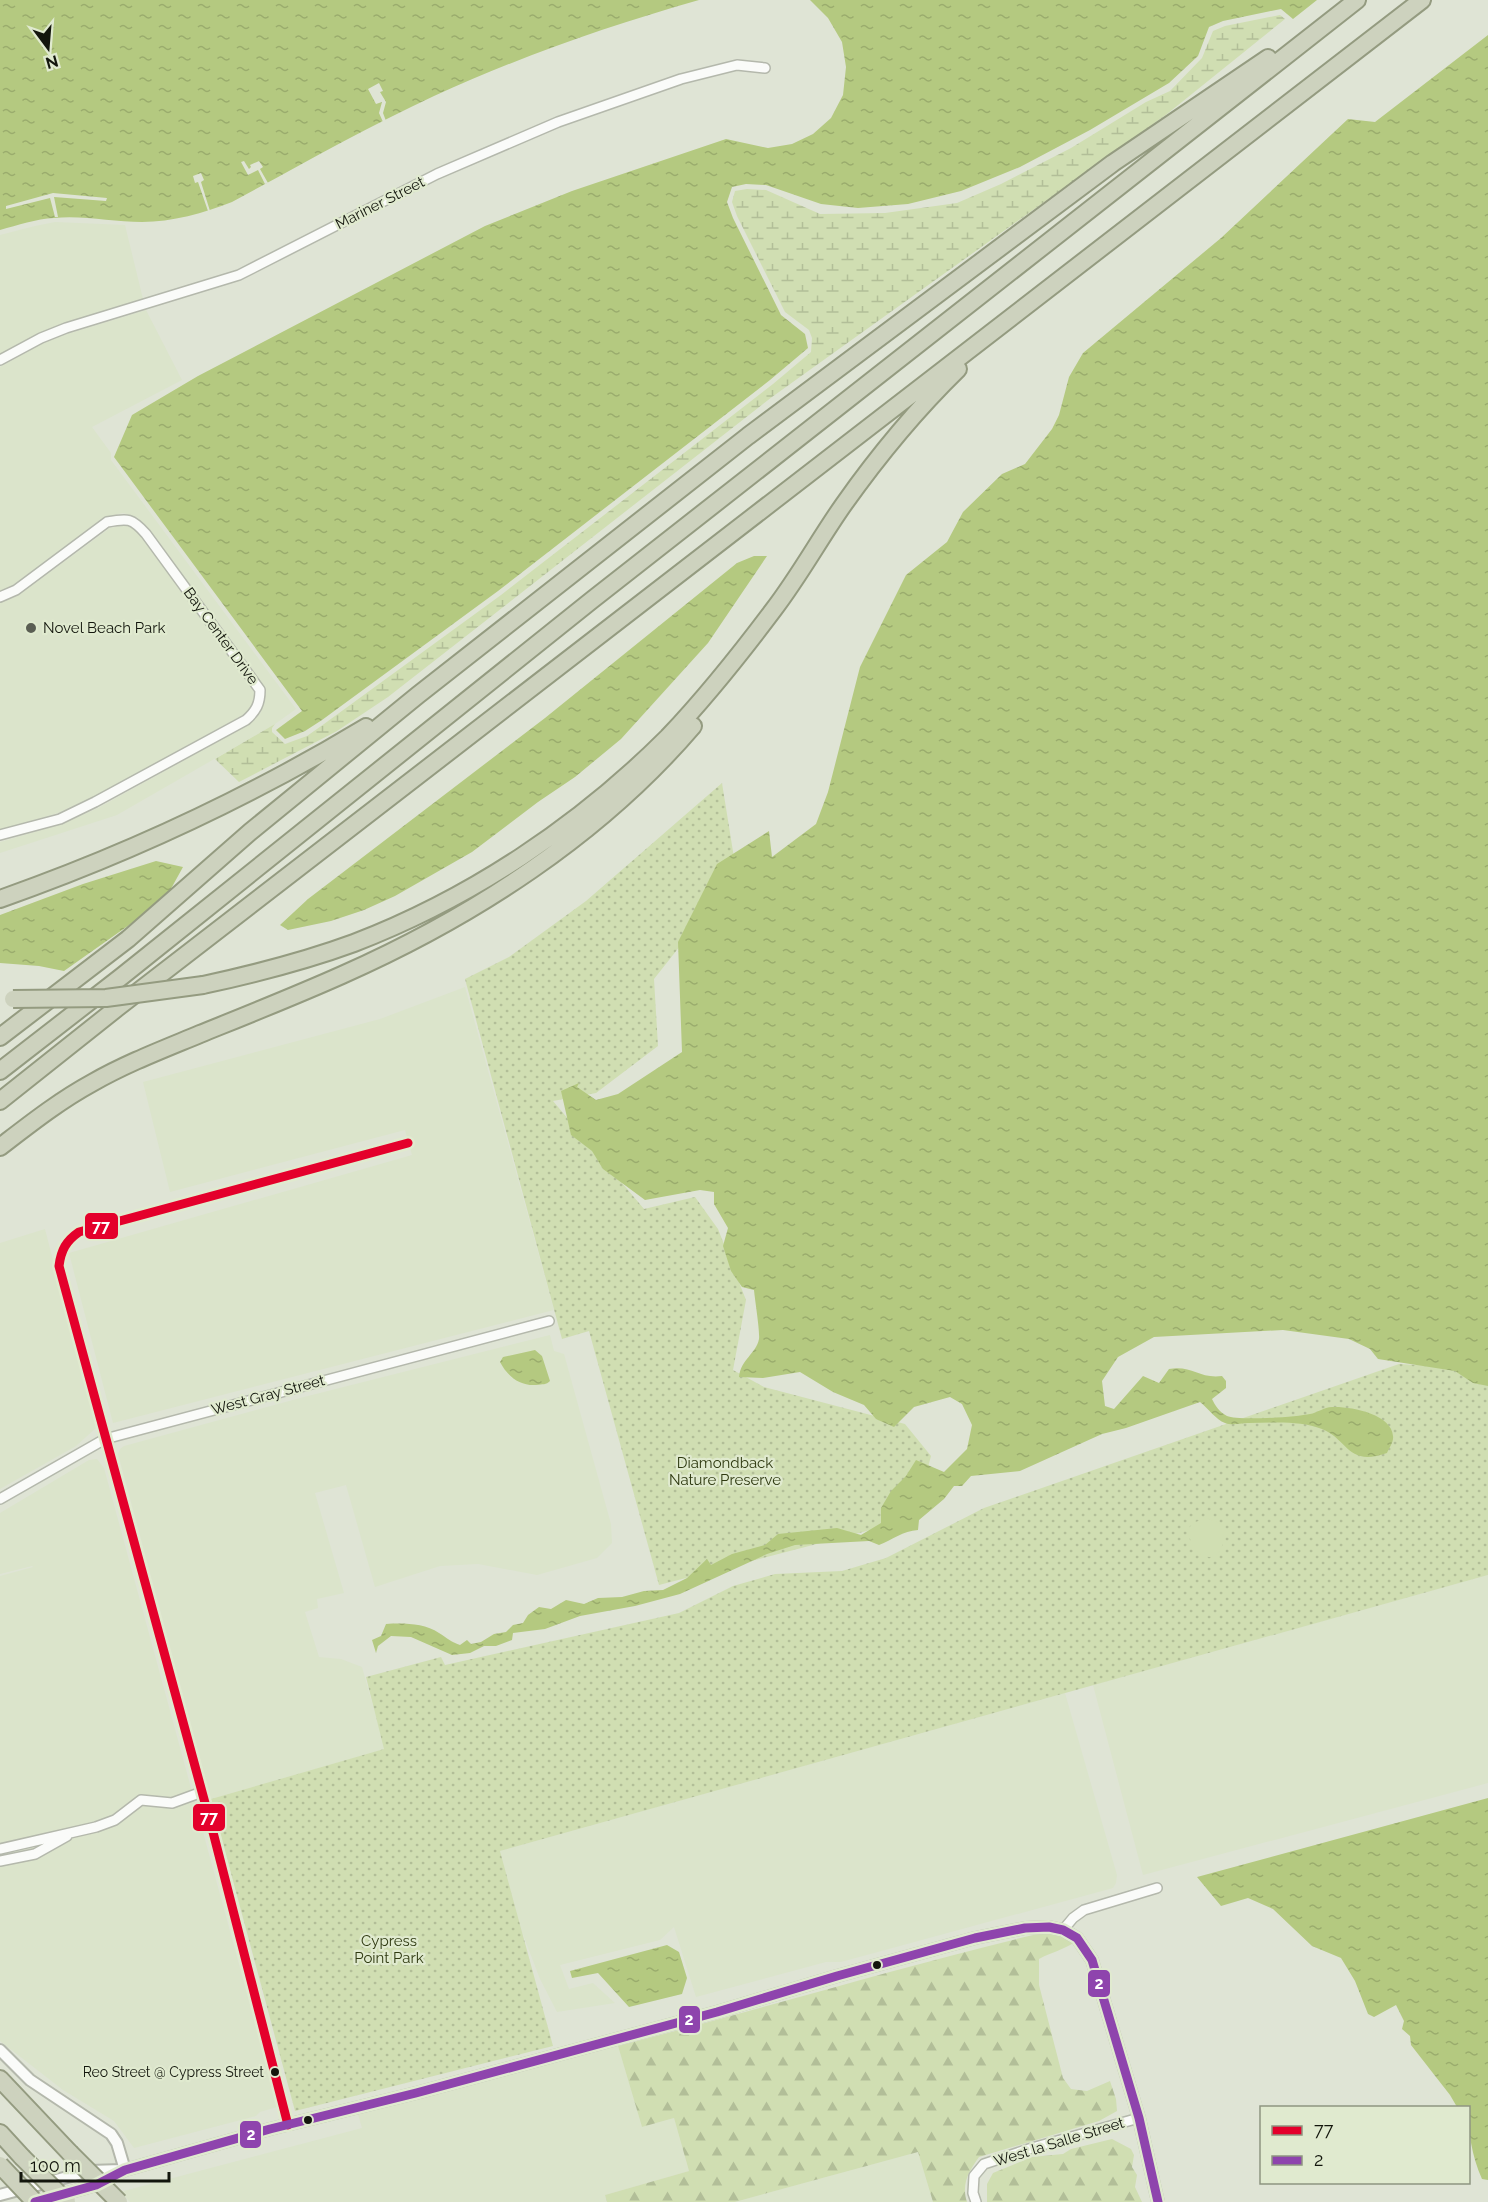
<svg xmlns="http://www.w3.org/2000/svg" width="1488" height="2202" font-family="Raleway,sans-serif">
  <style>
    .built { fill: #dbe4cb }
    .forest { fill: url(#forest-firs) }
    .wetland { fill: url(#wetland-marsh) }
    .park { fill: url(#park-dots) }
    .pitch { fill: #d0deb2 }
    .water { fill: url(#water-ripples) }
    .pier { fill: #dfe4d5 }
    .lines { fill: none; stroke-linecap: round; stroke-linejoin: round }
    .minor-casing { stroke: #b4b8ac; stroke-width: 12 }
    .tertiary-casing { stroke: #b4b8ac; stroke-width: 14 }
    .motorway-casing { stroke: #949b80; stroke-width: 20 }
    .minor { stroke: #fafbf9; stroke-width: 9 }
    .tertiary { stroke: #fafbf9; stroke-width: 10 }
    .motorway { stroke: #cdd2be; stroke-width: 16 }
    .motorway-bridge-casing { stroke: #949b80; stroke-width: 20; stroke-linecap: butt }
    .motorway-bridge { stroke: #cdd2be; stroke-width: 16 }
    .bus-1-casing { stroke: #e0eacf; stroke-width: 14 }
    .bus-2-casing { stroke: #e0eacf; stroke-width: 14 }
    .bus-1 { stroke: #e4002b; stroke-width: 9 }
    .bus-2 { stroke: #8e44ad; stroke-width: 9 }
    .poi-dot { fill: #5a5e53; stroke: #e0eacf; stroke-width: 2 }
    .bus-dot { fill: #13160d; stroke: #e0eacf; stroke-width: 2 }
    .labels { text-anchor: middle; stroke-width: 4.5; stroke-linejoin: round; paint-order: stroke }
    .bus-label { font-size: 14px; fill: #13160d; stroke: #e0eacf; text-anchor: end }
    .street-label { font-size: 15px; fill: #13160d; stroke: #e0eacf }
    .poi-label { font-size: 15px; fill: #13160d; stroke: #e0eacf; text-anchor: start }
    .park-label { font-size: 15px; fill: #2f3a11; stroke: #e0eacf }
    .line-badge { stroke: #e0eacf; stroke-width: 2 }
    .badge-label { font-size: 16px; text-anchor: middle; font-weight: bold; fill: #fff }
  </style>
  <defs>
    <pattern id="forest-firs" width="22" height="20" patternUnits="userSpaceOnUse" patternTransform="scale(1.5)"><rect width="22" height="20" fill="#d0deb2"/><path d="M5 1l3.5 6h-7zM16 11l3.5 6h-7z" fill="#b2be98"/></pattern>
    <pattern id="wetland-marsh" width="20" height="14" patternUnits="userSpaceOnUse" patternTransform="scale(1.5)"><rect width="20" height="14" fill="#d0deb2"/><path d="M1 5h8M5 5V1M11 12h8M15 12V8" fill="none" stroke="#b2be98"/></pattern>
    <pattern id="park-dots" width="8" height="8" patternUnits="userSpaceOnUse" patternTransform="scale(1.5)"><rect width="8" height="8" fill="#d0deb2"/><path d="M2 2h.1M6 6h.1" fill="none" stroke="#b2be98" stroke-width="1.8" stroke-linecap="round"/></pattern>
    <pattern id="water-ripples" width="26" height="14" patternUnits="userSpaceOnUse" patternTransform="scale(1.5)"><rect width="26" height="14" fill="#b4c980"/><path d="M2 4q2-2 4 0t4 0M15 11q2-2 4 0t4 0" fill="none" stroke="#9aac6d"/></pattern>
  </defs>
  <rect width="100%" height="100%" fill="#dfe4d5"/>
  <path class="built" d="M 55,222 L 125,225 L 143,299 L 64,323 L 39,333 L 0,354 L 0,235 L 35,226 Z
    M 146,310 L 182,380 L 92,427 L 111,453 L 111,460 L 296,709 L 275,724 L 117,815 L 0,853 L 0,842 L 62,824 L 98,808 L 248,725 L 260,714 L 265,701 L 265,691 L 261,682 L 150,530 L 137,517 L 123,513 L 104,517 L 13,585 L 0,591 L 0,367 L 43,343 L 67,334 Z
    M 124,525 L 133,528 L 142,538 L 253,688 L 255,699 L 251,707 L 243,715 L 93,797 L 58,813 L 0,830 L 0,603 L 19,595 L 110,528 Z
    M 465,987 L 554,1310 L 113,1423 L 69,1253 L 412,1155 L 405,1130 L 170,1192 L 143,1082 L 380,1019 Z
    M 45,1229 L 96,1428 L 76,1446 L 0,1489 L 0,1243 Z
    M 550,1335 L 554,1351 L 564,1354 L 611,1524 L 612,1543 L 597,1558 L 537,1575 L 478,1564 L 440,1566 L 375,1587 L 346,1485 L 315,1493 L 344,1593 L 317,1599 L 318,1608 L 305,1612 L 319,1657 L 341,1659 L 362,1667 L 385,1749 L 211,1799 L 118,1454 L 120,1449 L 124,1446 L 304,1397 Z
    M 97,1459 L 104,1468 L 277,2104 L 277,2107 L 260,2112 L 256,2116 L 134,2148 L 114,2121 L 63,2090 L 0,2041 L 0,1576 L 33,1567 L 32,1566 L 0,1574 L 0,1513 L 89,1460 Z
    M 1488,1575 L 1488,1783 L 1143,1875 L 1093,1685 Z
    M 1065,1693 L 1117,1875 L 1116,1883 L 1113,1888 L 841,1962 L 826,1962 L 696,1997 L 674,1927 L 660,1940 L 560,1965 L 569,1989 L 593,1983 L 615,2003 L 557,2012 L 540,1979 L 522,1932 L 500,1851 Z
    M 618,2046 L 642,2127 L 674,2118 L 689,2171 L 605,2195 L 607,2202 L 130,2202 L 120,2192 L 362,2128 L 358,2114 Z
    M 918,2152 L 933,2202 L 735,2202 Z"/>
  <path class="forest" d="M 1063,1928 L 1075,1942 C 1063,1950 1052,1952 1039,1959 L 1039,1985 L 1063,2078 L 1071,2089 L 1087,2091 L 1110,2081 L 1116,2099 L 1117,2111 L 1099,2121 L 979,2157 C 969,2171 961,2184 967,2202 L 933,2202 L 918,2152 L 735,2202 L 607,2202 L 605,2195 L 689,2171 L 674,2118 L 642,2127 L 618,2046 C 767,2008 914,1962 1063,1928 Z
    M 1112,2139 L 1131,2149 L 1134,2155 L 1132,2167 L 1137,2175 L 1135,2187 L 1142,2202 L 987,2202 L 987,2184 L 993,2173 L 1032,2157 L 1063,2154 L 1071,2149 Z"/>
  <path class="wetland" d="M 1280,15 L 1285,19 L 1167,114 L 772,397 L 388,697 L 337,731 L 239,782 L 215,759 L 275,724 L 272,728 L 272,732 L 285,744 L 307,736 L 324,724 L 501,595 L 773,384 L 811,352 L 812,338 L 809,330 L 785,312 L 737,216 L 732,202 L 735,191 L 747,189 L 766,190 L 820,214 L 885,213 L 957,203 L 1001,184 L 1071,148 L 1146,102 L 1170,91 L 1202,58 L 1213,31 L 1225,26 Z"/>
  <path class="park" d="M 722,783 L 735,864 L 722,893 L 654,979 L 658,1046 L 596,1093 L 553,1101 L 644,1209 L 695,1197 L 718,1229 L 746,1300 L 733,1370 L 764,1387 L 905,1424 L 931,1456 L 921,1493 L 882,1527 L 659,1585 L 589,1331 L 562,1339 L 465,979 L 509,957 L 586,901 Z
    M 1399,1364 L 1435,1366 L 1488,1376 L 1488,1575 L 500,1851 L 553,2046 L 295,2111 L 211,1799 L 384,1749 L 366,1677 L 441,1657 L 445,1665 L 679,1613 L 733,1586 L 775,1574 L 842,1571 L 886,1558 L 984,1508 Z"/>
  <path class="pitch" d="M 1206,1518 L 1222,1524 C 1232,1566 1192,1568 1188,1529 L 1193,1523 Z"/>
  <path class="water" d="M 0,0 L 699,0 C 608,26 519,57 434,96 C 365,128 299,166 232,202 C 204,213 172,222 142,222 C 113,222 83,215 54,218 C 36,219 18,225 0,230 Z
    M 810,0 L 1317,0 L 1293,19 L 1281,9 L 1223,21 L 1209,27 L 1198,56 L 1169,83 L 1090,130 L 1020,167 L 961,191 L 908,204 L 858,208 L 821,204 L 766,185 L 746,184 L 732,187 L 727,202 L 733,218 L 781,315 L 805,334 L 808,348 L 770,380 L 498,591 L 322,720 L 305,731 L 285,739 L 276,730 L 302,711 L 114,457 L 132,415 L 198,376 L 485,226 L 572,191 L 726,139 L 768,148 L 792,144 L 813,134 L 831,118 L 843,95 L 846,67 L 842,42 L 828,18 Z
    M 1488,35 L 1488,1386 L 1473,1383 L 1455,1371 L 1378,1359 L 1370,1349 L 1349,1339 L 1283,1330 L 1154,1337 L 1118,1357 L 1102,1381 L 1105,1406 L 1114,1409 L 1143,1376 L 1159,1383 L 1169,1369 C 1192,1365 1199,1379 1222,1376 L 1226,1381 L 1226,1388 L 1212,1399 C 1215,1405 1219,1412 1227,1416 C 1238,1421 1296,1417 1310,1414 C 1317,1413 1324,1407 1332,1407 C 1350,1406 1392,1414 1393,1436 C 1394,1442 1389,1448 1387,1453 C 1347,1467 1349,1440 1322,1429 C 1299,1420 1272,1423 1248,1423 C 1239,1423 1233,1426 1225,1423 C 1216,1420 1208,1408 1200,1402 L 1126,1428 L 1102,1434 L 1020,1471 L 971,1476 L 962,1486 L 954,1486 L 944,1499 L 919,1520 L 918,1530 C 903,1531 892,1540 879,1545 L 869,1541 L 795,1545 L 767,1554 L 680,1594 L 635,1606 L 580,1616 L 545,1629 L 513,1633 L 512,1640 L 496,1646 L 484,1646 L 470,1653 L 452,1655 L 411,1637 L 391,1636 L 378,1646 L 376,1653 L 372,1640 L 381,1636 L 386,1624 C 403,1623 424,1623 439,1633 C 447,1638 451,1642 460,1645 L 467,1640 L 471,1644 L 481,1642 L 494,1634 L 506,1632 L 513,1625 L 523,1623 L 528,1615 L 539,1607 L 551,1609 L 566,1600 L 584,1604 L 598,1598 L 622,1597 L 644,1591 L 663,1590 L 687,1578 L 707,1559 L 711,1565 L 732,1554 L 765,1545 L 778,1534 L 837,1528 L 861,1535 L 881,1523 L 881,1508 L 891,1491 L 906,1476 L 916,1460 L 944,1472 L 967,1449 L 972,1425 L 962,1404 L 950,1397 L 914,1407 L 894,1427 L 876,1419 L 864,1405 L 833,1392 L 800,1372 L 763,1378 L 739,1377 C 741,1359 756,1354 759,1339 C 760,1331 755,1301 754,1290 L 742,1287 L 731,1271 L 723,1246 L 728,1228 L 714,1204 L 714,1192 L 700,1190 L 645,1200 L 603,1169 L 592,1151 L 571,1135 L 561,1091 L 579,1083 L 577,1087 L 596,1100 L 618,1094 L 682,1052 L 678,942 L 717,864 L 769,831 L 772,857 L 816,824 L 828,792 L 860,667 L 906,575 L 947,542 L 963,512 L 1002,474 L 1025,464 L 1052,429 L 1059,415 L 1069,377 L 1083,353 L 1221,238 L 1348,119 L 1375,122 Z
    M 754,556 L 767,556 L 708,643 L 621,739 L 575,777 L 538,802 L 472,852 L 395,896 L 364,910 L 331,921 L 288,930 L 280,925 L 308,899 L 545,718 L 737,563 Z
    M 156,861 L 183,867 L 167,896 L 149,911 L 64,971 L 39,966 L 0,963 L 0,915 L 83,884 Z
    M 535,1350 L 542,1356 L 550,1381 C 546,1385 543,1384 536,1385 C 520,1386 508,1377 500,1362 L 503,1357 Z
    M 1488,1798 L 1488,2180 L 1482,2179 C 1472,2157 1468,2131 1468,2108 L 1457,2107 L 1450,2095 L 1411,2045 L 1410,2036 L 1402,2029 L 1404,2021 L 1396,2005 L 1374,2017 L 1368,2014 L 1355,1981 L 1341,1958 L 1312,1946 L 1273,1909 L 1248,1898 L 1221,1906 L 1197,1877 Z
    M 667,1945 L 679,1952 L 687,1978 L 682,1994 L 629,2007 L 598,1973 L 572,1978 L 570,1971 Z"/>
  <path class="pier" d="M 379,83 L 383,91 L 380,92 L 386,102 L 383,113 L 386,121 L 383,122 L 379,113 L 382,102 L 376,104 L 368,89 Z
    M 244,161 L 249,169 L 251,167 L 250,165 L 259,161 L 263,167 L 260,169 L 268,183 L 265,184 L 258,170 L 248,175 L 241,162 Z
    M 201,173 L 204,180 L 201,182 L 210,211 L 208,211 L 198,182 L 195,183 L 193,176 Z
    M 53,193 L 107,198 L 106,201 L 54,197 L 58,217 L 55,217 L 50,198 L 6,209 L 6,206 Z"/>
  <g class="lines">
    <defs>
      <path id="minor" d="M 0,360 L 41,338 L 66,328 L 239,275 L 437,174 L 558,122 L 681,79 L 737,65 L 765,68
        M 0,597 L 16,590 L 107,522 C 128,518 132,518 146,534 L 260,690 C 260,704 256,711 246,720 L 95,802 L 60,819 L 0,835
        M 0,1499 L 105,1439 L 549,1321
        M 0,1849 L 96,1827 L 115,1820 L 141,1800 L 172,1803 L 202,1792
        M 0,1861 L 35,1854 L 67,1836
        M 1063,1930 L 1073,1918 L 1084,1910 L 1157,1888
        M 288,2125 L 214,1836 L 59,1266 C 61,1250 66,1241 79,1232 L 408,1143
        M 976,2202 L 973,2193 L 974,2176 L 984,2164 L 1032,2148 L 1139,2118"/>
      <path id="tertiary" d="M 0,2050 L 30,2080 L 111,2134 L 117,2143 L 125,2170
        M 0,2195 L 90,2171 L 121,2170
        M 35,2202 L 96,2185 L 125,2170 L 270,2129 L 416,2093 L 717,2012 L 837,1976 L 975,1938 L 1025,1928 L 1049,1927 L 1063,1930 L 1077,1938 L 1092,1960 L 1139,2118 L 1158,2202"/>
      <path id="motorway" d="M 0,899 C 128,854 250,797 366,727
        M 203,985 C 254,974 305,961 354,943 C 471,898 579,826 668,737 C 706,697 741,653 774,609 C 800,575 820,538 844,504 C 878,456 916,410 958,369
        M 0,1037 L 128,939 L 250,832 L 418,695 L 748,436 L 1113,163 L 1268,58
        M 0,1071 L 121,977 L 592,600 L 1357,0
        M 0,1101 L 117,1008 L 1422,0
        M 0,1147 C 30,1124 59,1101 92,1083 C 127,1063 164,1049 200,1034 C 247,1015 295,996 342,975 C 473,917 600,835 693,726
        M 0,2079 L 70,2153
        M 0,2133 L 22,2157"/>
    </defs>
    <use href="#minor" class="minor-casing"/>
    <use href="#tertiary" class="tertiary-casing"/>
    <use href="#motorway" class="motorway-casing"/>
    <use href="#minor" class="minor"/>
    <use href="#tertiary" class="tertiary"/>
    <use href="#motorway" class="motorway"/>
    <defs>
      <path id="motorway-bridge" d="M 13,999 L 106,998 L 203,985
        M 70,2153 L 119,2202
        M 22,2157 L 67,2202
        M 0,2165 L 35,2202"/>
    </defs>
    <use href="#motorway-bridge" class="motorway-bridge-casing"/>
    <use href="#motorway-bridge" class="motorway-bridge"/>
    <defs>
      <path id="bus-1" d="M 288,2125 L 214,1836 L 59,1266 C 61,1250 66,1241 79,1232 L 408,1143"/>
      <path id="bus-2" d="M 35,2202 L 96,2185 L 125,2170 L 270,2129 L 416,2093 L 717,2012 L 837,1976 L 975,1938 L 1025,1928 L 1049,1927 L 1063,1930 L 1077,1938 L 1092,1960 L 1139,2118 L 1158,2202"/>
    </defs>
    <use href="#bus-1" class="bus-1-casing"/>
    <use href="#bus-2" class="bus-2-casing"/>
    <use href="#bus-1" class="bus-1"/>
    <use href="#bus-2" class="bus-2"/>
  </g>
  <circle class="poi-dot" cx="31" cy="628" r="6"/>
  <g class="bus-dot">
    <circle cx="877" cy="1965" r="5"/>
    <circle cx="275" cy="2072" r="5"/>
    <circle cx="308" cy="2120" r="5"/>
  </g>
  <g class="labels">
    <g class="bus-label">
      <text x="264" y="2077">Reo Street @ Cypress Street</text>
    </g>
    <g class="street-label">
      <text transform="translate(380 203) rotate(-27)" y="5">Mariner Street</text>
      <text transform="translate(221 636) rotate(54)" y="5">Bay Center Drive</text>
      <text transform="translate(268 1395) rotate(-15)" y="5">West Gray Street</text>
      <text transform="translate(1059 2142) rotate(-17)" y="5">West la Salle Street</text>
    </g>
    <g class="poi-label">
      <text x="43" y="633">Novel Beach Park</text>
    </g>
    <g class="park-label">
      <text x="725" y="1468">Diamondback<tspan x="725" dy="17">Nature Preserve</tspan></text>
      <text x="389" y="1946">Cypress<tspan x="389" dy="17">Point Park</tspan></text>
    </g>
  </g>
  <g class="line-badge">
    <rect x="84" y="1212" width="35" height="28" rx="6" fill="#e4002b"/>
    <rect x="192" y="1803" width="34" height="29" rx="6" fill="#e4002b"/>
    <rect x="1087" y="1969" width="24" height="29" rx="6" fill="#8e44ad"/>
    <rect x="678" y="2005" width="23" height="29" rx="6" fill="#8e44ad"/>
    <rect x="239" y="2120" width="23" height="29" rx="6" fill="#8e44ad"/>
  </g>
  <g class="badge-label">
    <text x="101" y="1232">77</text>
    <text x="209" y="1823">77</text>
    <text x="1099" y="1989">2</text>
    <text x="689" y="2025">2</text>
    <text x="251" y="2140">2</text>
  </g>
  <rect x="1260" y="2106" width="210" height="78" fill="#e0eacf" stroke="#8e9581" stroke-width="1.5"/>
  <rect x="1272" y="2126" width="30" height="9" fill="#e4002b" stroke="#8e9581" stroke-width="1.5"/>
  <text x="1314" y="2136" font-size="18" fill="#13160d">77</text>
  <rect x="1272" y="2156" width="30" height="9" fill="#8e44ad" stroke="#8e9581" stroke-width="1.5"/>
  <text x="1314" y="2166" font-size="18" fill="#13160d">2</text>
  <g transform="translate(48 48) rotate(164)" stroke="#e0eacf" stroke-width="4.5" paint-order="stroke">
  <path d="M0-4.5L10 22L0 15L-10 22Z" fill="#13160d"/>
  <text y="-9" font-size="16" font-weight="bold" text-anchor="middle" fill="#13160d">N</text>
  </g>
  <path d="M21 2172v9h148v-9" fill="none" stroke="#13160d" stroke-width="3"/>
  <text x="30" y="2172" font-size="18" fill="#13160d" stroke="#e0eacf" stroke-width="4.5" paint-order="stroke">100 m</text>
</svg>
